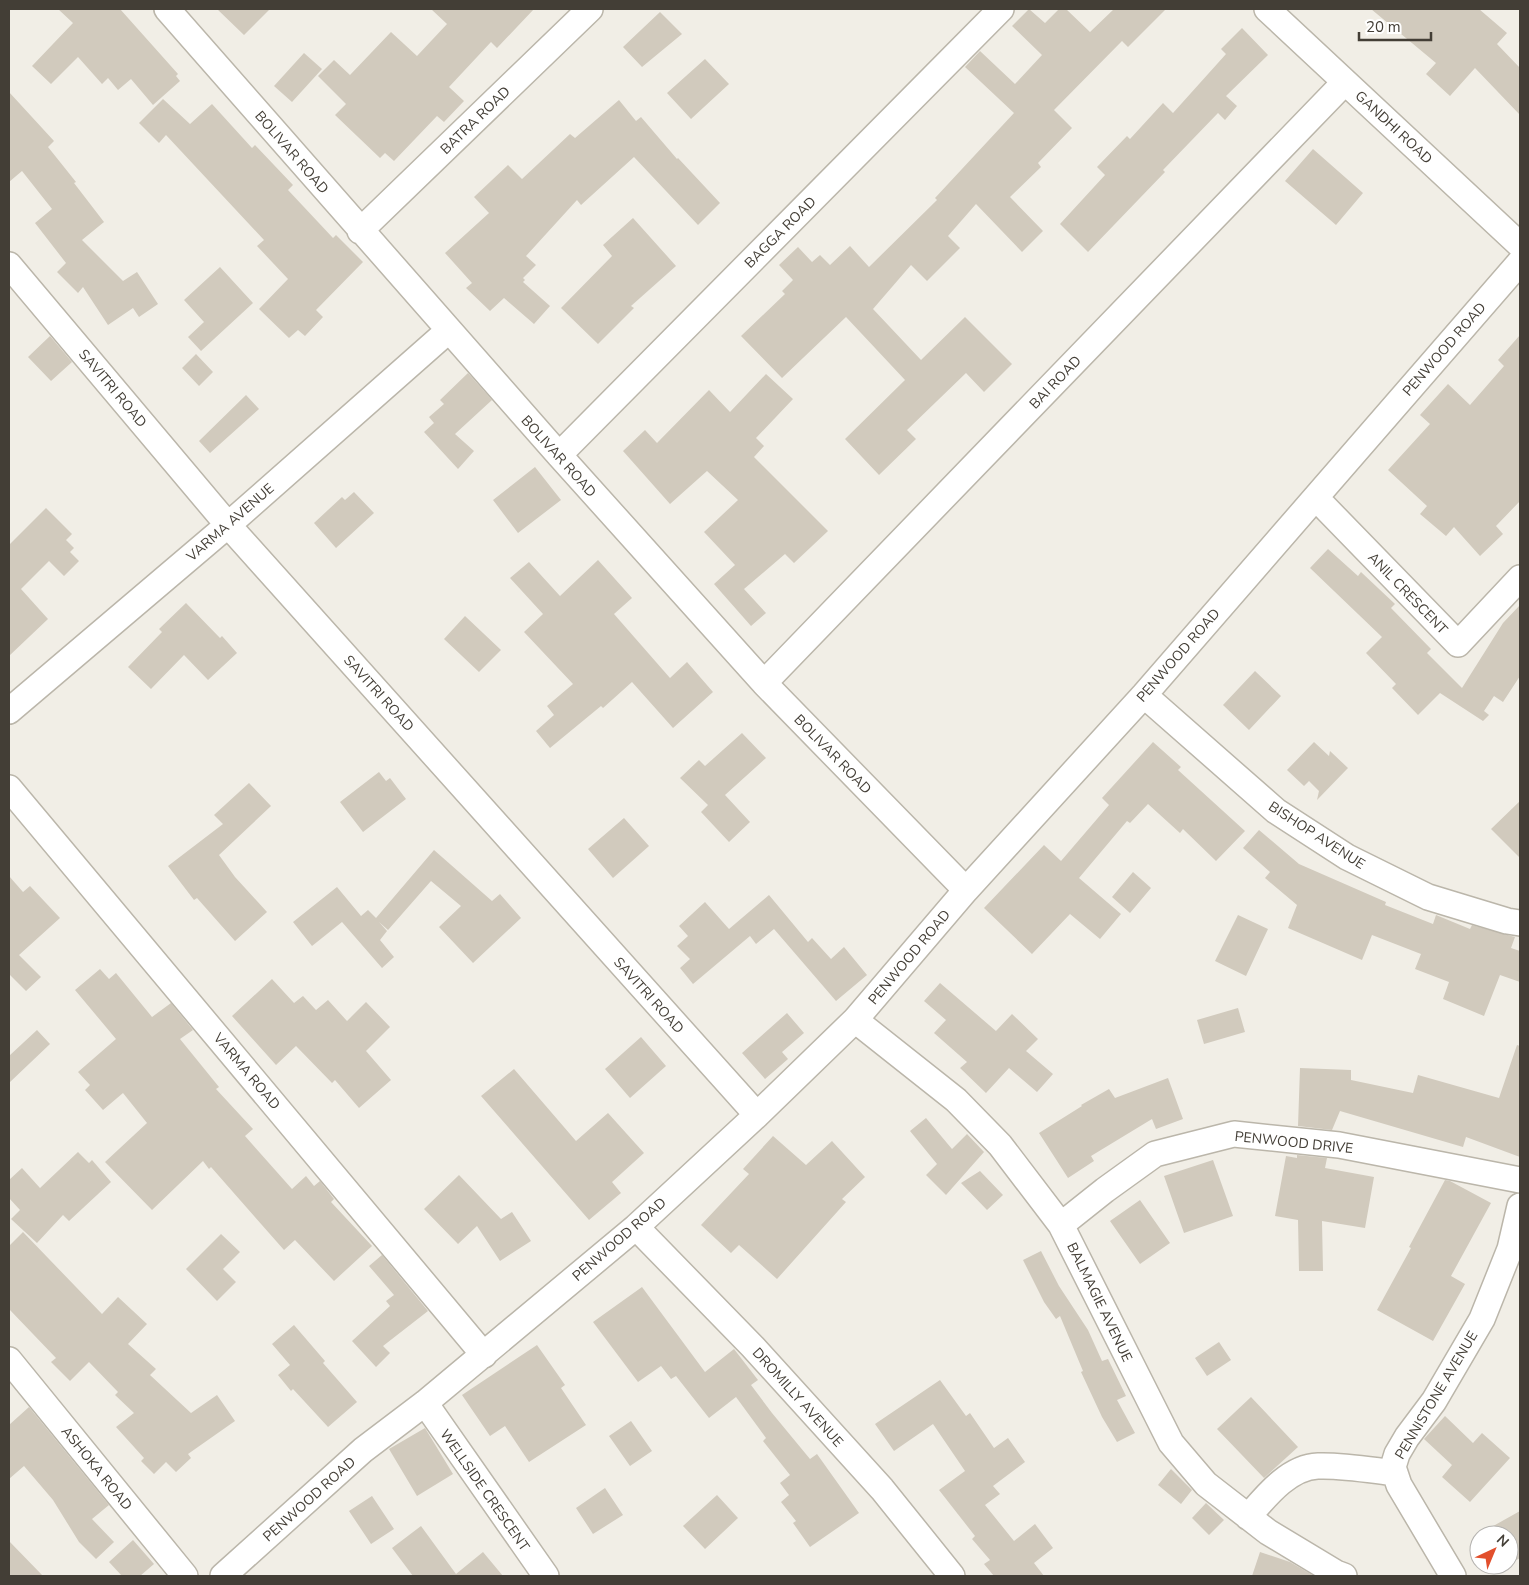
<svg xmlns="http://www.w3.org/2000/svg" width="1529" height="1585" font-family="'Nunito Sans',sans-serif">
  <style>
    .building { fill: #d1cabd }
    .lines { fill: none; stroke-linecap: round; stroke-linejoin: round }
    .minor-casing { stroke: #bbb6aa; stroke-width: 28 }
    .minor { stroke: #fff; stroke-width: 25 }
    .labels { text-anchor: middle; stroke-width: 5; stroke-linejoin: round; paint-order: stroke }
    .street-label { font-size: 14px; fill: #433e36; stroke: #fff }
  </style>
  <rect width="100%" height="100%" fill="#f1eee6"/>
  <path class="building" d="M 58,9 L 120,9 L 178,74 L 176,76 L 180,81 L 153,105 L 131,79 L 118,90 L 108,78 L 102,84 L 78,57 L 51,84 L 32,66 L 73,23 Z
    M 217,9 L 270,9 L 244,35 Z
    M 431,9 L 534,9 L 497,48 L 491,42 L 449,87 L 464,101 L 444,122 L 437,116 L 394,161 L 385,153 L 380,158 L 335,115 L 346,104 L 318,76 L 334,60 L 350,75 L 391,32 L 417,56 L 447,24 Z
    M 1029,9 L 1045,23 L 1059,9 L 1066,9 L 1090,32 L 1114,9 L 1166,9 L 1128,47 L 1122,41 L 1054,110 L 1072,128 L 1038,163 L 1041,167 L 1010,197 L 1043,231 L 1022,252 L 976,204 L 948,236 L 960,248 L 927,281 L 911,265 L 873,309 L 921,360 L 965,317 L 1012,364 L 984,392 L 966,373 L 907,430 L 916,439 L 879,475 L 845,439 L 905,380 L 846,317 L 782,378 L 741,336 L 785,294 L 782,291 L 793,280 L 779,265 L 798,247 L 812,262 L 820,255 L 830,265 L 850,246 L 869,267 L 937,200 L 935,198 L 1014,113 L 965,67 L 980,51 L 1015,84 L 1042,55 L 1012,26 Z
    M 1371,9 L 1479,9 L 1507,33 L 1497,44 L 1520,68 L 1520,115 L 1475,68 L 1450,96 L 1426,74 L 1436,63 Z
    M 660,12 L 682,34 L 642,67 L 623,47 Z
    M 1242,28 L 1268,55 L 1226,96 L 1237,106 L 1225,120 L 1218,113 L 1163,170 L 1165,172 L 1088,252 L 1060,224 L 1105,175 L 1097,167 L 1127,136 L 1130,139 L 1163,103 L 1173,113 L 1226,54 L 1221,49 Z
    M 304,53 L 322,69 L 292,102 L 274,86 Z
    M 705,59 L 729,84 L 691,119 L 667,93 Z
    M 9,92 L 54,141 L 48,147 L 76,182 L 74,183 L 104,222 L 82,240 L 123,281 L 137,272 L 158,304 L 139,317 L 133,308 L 108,325 L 83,287 L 78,293 L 57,272 L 66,263 L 35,223 L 52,209 L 22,171 L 9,182 Z
    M 163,99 L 190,124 L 212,104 L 252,148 L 255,145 L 293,185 L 288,190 L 333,238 L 336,235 L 363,262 L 316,310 L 323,317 L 305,336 L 298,330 L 289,338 L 259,309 L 288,279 L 257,246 L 264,240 L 166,135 L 159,143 L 139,123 Z
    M 619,100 L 636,121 L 641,117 L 677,159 L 678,158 L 720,203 L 698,225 L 634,157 L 581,205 L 577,200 L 526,256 L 536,265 L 523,278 L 525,280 L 523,282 L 550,306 L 534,324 L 504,298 L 490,311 L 466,288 L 472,283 L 445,253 L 489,213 L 474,197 L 508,165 L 522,179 L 570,134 L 575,138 Z
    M 1313,149 L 1363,193 L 1336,225 L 1285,181 Z
    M 633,218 L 676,266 L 631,306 L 634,308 L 598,344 L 561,308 L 612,256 L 603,245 Z
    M 220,267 L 253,303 L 201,351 L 188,337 L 204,322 L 184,300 Z
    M 1520,335 L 1520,501 L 1496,526 L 1503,534 L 1480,556 L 1454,527 L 1446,536 L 1420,514 L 1427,506 L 1388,470 L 1430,424 L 1420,415 L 1448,384 L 1470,405 L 1504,366 L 1498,360 Z
    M 50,336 L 72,362 L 51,381 L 28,357 Z
    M 196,354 L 213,372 L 199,386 L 182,368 Z
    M 468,373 L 492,400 L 455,434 L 474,451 L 458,469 L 424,432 L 434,423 L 429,417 L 444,404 L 440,400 Z
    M 766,374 L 793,399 L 756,438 L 764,446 L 754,457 L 828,531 L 794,563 L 785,554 L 744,589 L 766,613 L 751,626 L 714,584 L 735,565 L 704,532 L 738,500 L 707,471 L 670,504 L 623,451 L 645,430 L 657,443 L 709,390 L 730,412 Z
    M 246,395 L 259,409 L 210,453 L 199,441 Z
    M 535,467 L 561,500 L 518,533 L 493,500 Z
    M 354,492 L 374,513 L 336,548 L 314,523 L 342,497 L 345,500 Z
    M 46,508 L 72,534 L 66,540 L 74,548 L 70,552 L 79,561 L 64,576 L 49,561 L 21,589 L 48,619 L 9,656 L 9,545 Z
    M 1328,549 L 1358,576 L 1361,572 L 1395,604 L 1391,608 L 1431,649 L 1427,653 L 1462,688 L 1503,623 L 1520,605 L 1520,676 L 1503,702 L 1494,696 L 1484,711 L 1489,715 L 1483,721 L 1440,693 L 1418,715 L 1392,688 L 1396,684 L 1366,653 L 1382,637 L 1310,568 Z
    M 598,560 L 632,598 L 614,614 L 670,678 L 687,662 L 713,692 L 673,728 L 632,682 L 603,708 L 601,706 L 550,748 L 536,731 L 554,715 L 547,706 L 573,684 L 524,632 L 543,614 L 510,578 L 529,562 L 560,596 Z
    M 186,603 L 220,638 L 222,636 L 237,653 L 208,680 L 184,655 L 151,689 L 128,667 L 162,632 L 159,629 Z
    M 465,616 L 501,650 L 479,672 L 444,639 Z
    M 1255,671 L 1281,696 L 1249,730 L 1223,705 Z
    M 742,733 L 766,758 L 725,795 L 750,822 L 729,842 L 701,812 L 708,805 L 680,778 L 699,760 L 705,766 Z
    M 1153,742 L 1181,767 L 1178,770 L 1245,831 L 1216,861 L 1183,829 L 1180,833 L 1148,804 L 1130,823 L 1127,821 L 1079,878 L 1121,914 L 1100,939 L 1070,914 L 1032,954 L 984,908 L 1044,845 L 1061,861 L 1109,805 L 1102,798 Z
    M 1314,742 L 1329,756 L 1330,751 L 1348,768 L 1317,800 L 1319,791 L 1309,781 L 1304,786 L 1287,770 Z
    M 379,772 L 386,781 L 390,778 L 406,799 L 363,832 L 340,802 Z
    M 249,783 L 271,806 L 219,855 L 235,877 L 267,912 L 235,941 L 197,898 L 194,900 L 168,866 L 223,824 L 214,815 Z
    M 1520,801 L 1520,858 L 1491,829 Z
    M 624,818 L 649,846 L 613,878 L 588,849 Z
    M 1259,830 L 1299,864 L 1386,902 L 1385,905 L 1433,924 L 1436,915 L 1470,929 L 1472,925 L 1515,937 L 1511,948 L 1520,951 L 1520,982 L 1500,975 L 1484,1016 L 1443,999 L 1449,982 L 1415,969 L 1421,954 L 1372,935 L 1362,960 L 1288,928 L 1297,905 L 1265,878 L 1270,872 L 1243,848 Z
    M 434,850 L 492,901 L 500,894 L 521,918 L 473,963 L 439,927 L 461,906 L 431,881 L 388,930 L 379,922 L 387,931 L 380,940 L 394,957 L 382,968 L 342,922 L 312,946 L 293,922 L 337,887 L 361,916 L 368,910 L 376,918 Z
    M 1133,872 L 1151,888 L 1130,913 L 1112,897 Z
    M 9,876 L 23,892 L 30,886 L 60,918 L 19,955 L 41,977 L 26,991 L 9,974 Z
    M 769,895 L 808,942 L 812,938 L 831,959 L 844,947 L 867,975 L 836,1001 L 774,929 L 756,944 L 750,936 L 693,984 L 680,968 L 690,959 L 677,946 L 688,936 L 679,926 L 705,902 L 729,929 Z
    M 1238,915 L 1268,929 L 1246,976 L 1215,961 Z
    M 100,969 L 109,979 L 116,973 L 152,1017 L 171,1003 L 193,1030 L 180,1039 L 219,1087 L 216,1089 L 253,1129 L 245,1136 L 292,1189 L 306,1176 L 314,1186 L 320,1181 L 334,1199 L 331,1202 L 372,1246 L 334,1281 L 295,1240 L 284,1250 L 211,1167 L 209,1169 L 203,1161 L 152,1210 L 105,1162 L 147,1123 L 123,1093 L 103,1110 L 85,1090 L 90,1085 L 78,1072 L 116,1039 L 75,990 Z
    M 272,979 L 294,1003 L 303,996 L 316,1010 L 328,1000 L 347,1021 L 366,1002 L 390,1027 L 366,1051 L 391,1080 L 359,1108 L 335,1080 L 332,1083 L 296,1046 L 276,1065 L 232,1016 Z
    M 940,983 L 996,1031 L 1012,1014 L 1038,1039 L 1026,1051 L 1053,1074 L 1037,1092 L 1009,1068 L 986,1093 L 960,1068 L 967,1062 L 934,1033 L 946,1020 L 924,1001 Z
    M 1238,1008 L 1245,1032 L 1204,1044 L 1197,1020 Z
    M 787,1013 L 804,1033 L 782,1052 L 788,1059 L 765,1079 L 742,1053 Z
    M 37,1030 L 50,1044 L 9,1083 L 9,1056 Z
    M 641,1037 L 666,1066 L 630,1098 L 605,1069 Z
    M 1517,1045 L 1520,1046 L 1520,1157 L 1466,1137 L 1463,1147 L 1340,1111 L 1332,1130 L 1298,1126 L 1300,1068 L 1351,1070 L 1351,1080 L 1413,1093 L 1418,1075 L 1499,1098 Z
    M 514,1069 L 576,1141 L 608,1113 L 644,1153 L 612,1182 L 621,1193 L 589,1220 L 481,1096 Z
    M 1168,1078 L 1183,1119 L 1156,1129 L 1152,1119 L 1091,1156 L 1094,1161 L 1068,1178 L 1039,1133 L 1082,1106 L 1081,1105 L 1109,1089 L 1115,1098 Z
    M 926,1118 L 952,1149 L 967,1134 L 984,1152 L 946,1195 L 926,1175 L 937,1164 L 910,1131 Z
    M 773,1136 L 806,1165 L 832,1141 L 865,1177 L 842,1199 L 846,1202 L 777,1279 L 739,1245 L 731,1253 L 701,1225 L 749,1174 L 743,1169 Z
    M 78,1152 L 89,1163 L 92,1160 L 111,1182 L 69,1221 L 63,1215 L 37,1243 L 11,1219 L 20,1210 L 9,1198 L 9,1180 L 22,1168 L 40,1188 Z
    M 1297,1155 L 1327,1158 L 1325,1168 L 1374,1177 L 1365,1228 L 1322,1221 L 1323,1271 L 1299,1271 L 1298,1220 L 1275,1216 L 1286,1156 L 1297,1158 Z
    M 1213,1160 L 1233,1216 L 1184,1233 L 1164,1176 Z
    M 980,1171 L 1003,1195 L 987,1210 L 961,1183 Z
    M 459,1175 L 501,1219 L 512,1212 L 531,1241 L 500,1261 L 477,1226 L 458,1244 L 424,1209 Z
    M 1445,1180 L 1450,1181 L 1491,1203 L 1451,1276 L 1465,1284 L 1433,1341 L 1377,1310 L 1411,1248 L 1409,1247 Z
    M 1140,1200 L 1170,1243 L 1140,1264 L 1110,1221 Z
    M 23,1232 L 102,1314 L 118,1297 L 147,1324 L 128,1344 L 156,1369 L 150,1375 L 191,1413 L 217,1395 L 235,1421 L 188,1454 L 191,1458 L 176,1472 L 166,1462 L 154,1474 L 141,1461 L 144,1458 L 116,1427 L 134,1413 L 115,1395 L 118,1392 L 89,1362 L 70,1381 L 51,1362 L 56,1358 L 9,1309 L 9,1246 Z
    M 221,1234 L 240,1252 L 223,1269 L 236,1282 L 217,1301 L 186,1269 Z
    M 1041,1251 L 1059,1286 L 1088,1330 L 1102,1361 L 1108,1359 L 1126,1396 L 1117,1400 L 1135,1433 L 1117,1442 L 1102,1417 L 1081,1372 L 1083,1371 L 1060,1316 L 1056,1319 L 1044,1302 L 1023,1260 Z
    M 382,1255 L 428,1311 L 383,1346 L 390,1353 L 376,1367 L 352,1341 L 390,1306 L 386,1301 L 394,1295 L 369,1266 Z
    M 642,1287 L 705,1372 L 734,1349 L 758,1380 L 751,1385 L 772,1413 L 810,1459 L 817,1454 L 859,1513 L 810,1547 L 793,1523 L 796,1521 L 781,1502 L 789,1495 L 780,1483 L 790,1475 L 763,1441 L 766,1438 L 736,1397 L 709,1418 L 676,1376 L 671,1379 L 661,1366 L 638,1382 L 593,1322 Z
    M 294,1325 L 325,1361 L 323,1363 L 357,1402 L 328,1427 L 293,1389 L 291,1391 L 278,1375 L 290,1365 L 272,1344 Z
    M 1219,1342 L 1231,1360 L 1207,1376 L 1195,1358 Z
    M 537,1345 L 565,1385 L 561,1388 L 586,1425 L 529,1462 L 505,1426 L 490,1436 L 462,1395 Z
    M 940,1380 L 966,1416 L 970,1413 L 994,1448 L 1008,1438 L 1025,1462 L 993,1486 L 1000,1494 L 985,1505 L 1014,1541 L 1035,1524 L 1053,1548 L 1034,1563 L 1044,1576 L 994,1576 L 984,1564 L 990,1560 L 972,1539 L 975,1536 L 939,1490 L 965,1471 L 933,1424 L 894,1451 L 875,1424 Z
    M 1251,1397 L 1298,1447 L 1264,1478 L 1217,1429 Z
    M 29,1407 L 109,1505 L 92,1519 L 114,1542 L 96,1559 L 79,1542 L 53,1500 L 24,1466 L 9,1479 L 9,1425 Z
    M 1445,1416 L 1473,1443 L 1482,1433 L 1510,1458 L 1470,1502 L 1442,1477 L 1452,1465 L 1424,1439 Z
    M 631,1421 L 652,1451 L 630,1466 L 609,1436 Z
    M 425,1428 L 453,1474 L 417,1496 L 389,1449 Z
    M 1171,1469 L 1192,1490 L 1181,1504 L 1158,1485 Z
    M 605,1488 L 623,1515 L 593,1534 L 576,1508 Z
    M 717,1495 L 738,1518 L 705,1549 L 683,1526 Z
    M 372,1496 L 394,1529 L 371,1544 L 349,1511 Z
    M 1206,1503 L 1224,1520 L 1209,1535 L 1192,1518 Z
    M 1520,1511 L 1520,1558 L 1509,1564 L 1509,1535 L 1479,1535 L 1479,1534 Z
    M 421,1526 L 456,1574 L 483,1552 L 503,1576 L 413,1576 L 392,1548 Z
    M 133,1540 L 154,1564 L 140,1576 L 122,1576 L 109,1562 Z
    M 9,1541 L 43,1576 L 9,1576 Z
    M 1260,1552 L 1290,1562 L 1314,1576 L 1252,1576 Z"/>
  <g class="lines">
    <defs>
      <path id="minor" d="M 167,9 L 559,455 L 764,683 L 966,890
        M 1267,9 L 1520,245
        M 360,231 L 590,9
        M 9,265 L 228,525 L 757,1115
        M 559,455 L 1001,9
        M 1316,498 L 1458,644 L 1520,578
        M 764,683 L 1345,82
        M 1144,695 L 1276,811 L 1347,857 L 1428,897 L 1507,921 L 1520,923
        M 9,711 L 228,525 L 449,330
        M 9,788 L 484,1355
        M 855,1020 L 956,1100 L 1000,1145 L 1061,1225 L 1171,1443 L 1206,1484 L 1268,1532 L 1336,1573 L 1344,1576
        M 1061,1225 L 1105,1190 L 1155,1154 L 1234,1134 L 1339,1145 L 1520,1180
        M 636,1227 L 753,1347 L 882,1489 L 952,1576
        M 9,1360 L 185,1576
        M 425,1403 L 546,1576
        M 1248,1517 C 1266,1496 1289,1467 1318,1466 C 1343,1465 1370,1470 1395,1473
        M 223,1576 L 363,1450 L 425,1403 L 636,1227 L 757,1115 L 855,1020 L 966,890 L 1144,695 L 1520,262
        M 1453,1576 L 1399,1485 L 1393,1467 L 1397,1454 L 1407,1437 L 1434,1401 L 1482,1319 L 1510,1249 L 1520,1206"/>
    </defs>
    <use href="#minor" class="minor-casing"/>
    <use href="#minor" class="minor"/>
  </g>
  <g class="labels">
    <g class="street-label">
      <text transform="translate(475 120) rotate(-44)" y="5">BATRA ROAD</text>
      <text transform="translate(1394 127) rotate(43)" y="5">GANDHI ROAD</text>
      <text transform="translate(292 152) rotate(49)" y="5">BOLIVAR ROAD</text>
      <text transform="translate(780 232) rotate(-45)" y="5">BAGGA ROAD</text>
      <text transform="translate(1444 349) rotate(-49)" y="5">PENWOOD ROAD</text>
      <text transform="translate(1055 382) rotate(-46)" y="5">BAI ROAD</text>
      <text transform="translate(113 388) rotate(50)" y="5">SAVITRI ROAD</text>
      <text transform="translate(559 456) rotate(48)" y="5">BOLIVAR ROAD</text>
      <text transform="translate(230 522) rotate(-41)" y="5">VARMA AVENUE</text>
      <text transform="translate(1408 593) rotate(46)" y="5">ANIL CRESCENT</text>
      <text transform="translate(1178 655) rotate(-49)" y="5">PENWOOD ROAD</text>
      <text transform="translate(379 693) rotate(48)" y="5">SAVITRI ROAD</text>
      <text transform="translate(833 754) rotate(46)" y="5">BOLIVAR ROAD</text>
      <text transform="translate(1317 835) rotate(33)" y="5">BISHOP AVENUE</text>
      <text transform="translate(909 957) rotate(-50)" y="5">PENWOOD ROAD</text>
      <text transform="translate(649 995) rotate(48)" y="5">SAVITRI ROAD</text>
      <text transform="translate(247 1071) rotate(50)" y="5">VARMA ROAD</text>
      <text transform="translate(1294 1142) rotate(6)" y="5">PENWOOD DRIVE</text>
      <text transform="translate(619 1239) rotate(-41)" y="5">PENWOOD ROAD</text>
      <text transform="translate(1100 1302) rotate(64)" y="5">BALMAGIE AVENUE</text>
      <text transform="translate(1436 1395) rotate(-59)" y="5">PENNISTONE AVENUE</text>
      <text transform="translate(798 1397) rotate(48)" y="5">DROMILLY AVENUE</text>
      <text transform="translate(97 1468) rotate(51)" y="5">ASHOKA ROAD</text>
      <text transform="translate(485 1490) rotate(55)" y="5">WELLSIDE CRESCENT</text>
      <text transform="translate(309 1499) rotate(-42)" y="5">PENWOOD ROAD</text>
    </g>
  </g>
  <rect width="1529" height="1585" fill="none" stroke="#433e36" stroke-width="20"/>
  <g transform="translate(1494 1550) rotate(44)"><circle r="24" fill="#ffffff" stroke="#b4b2af"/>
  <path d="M0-4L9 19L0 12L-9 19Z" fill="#e24f2c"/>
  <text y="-8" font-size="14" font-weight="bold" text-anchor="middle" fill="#433e36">N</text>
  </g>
  <path d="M1359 32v8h72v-8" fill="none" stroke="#433e36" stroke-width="2.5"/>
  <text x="1366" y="32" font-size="15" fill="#433e36" stroke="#ffffff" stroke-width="4" paint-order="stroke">20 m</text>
</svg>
